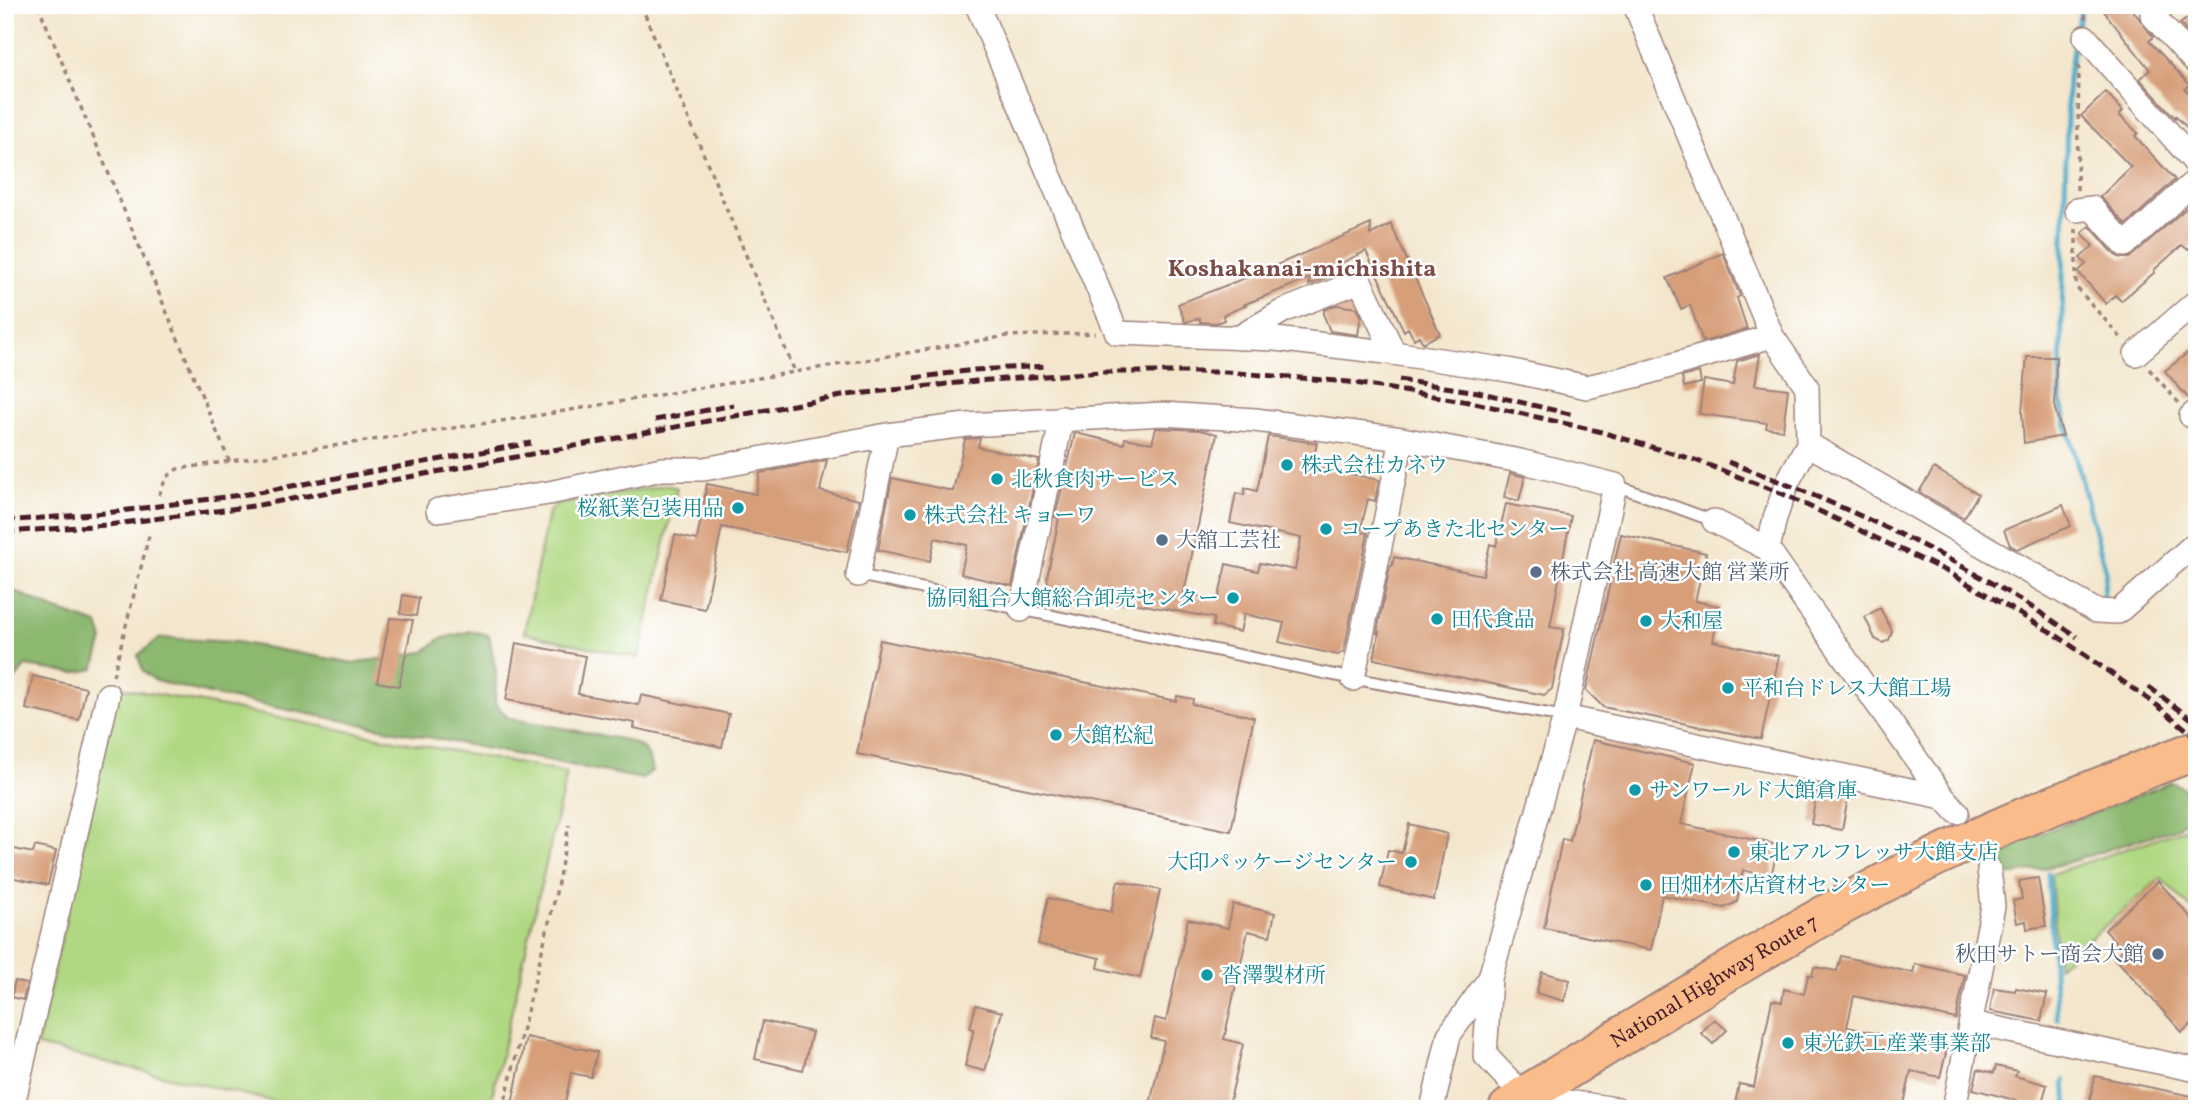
<svg xmlns="http://www.w3.org/2000/svg" width="2202" height="1114" font-family="Vollkorn,'Noto Serif JP',serif">
  <style>
    .green { fill: #b0d882; stroke: #7d7c56; stroke-width: 2 }
    .forest { fill: #8cb870; stroke: #6b6c4e; stroke-width: 2 }
    .lines { fill: none; stroke-linecap: round; stroke-linejoin: round }
    .stream { stroke: #49aac9; stroke-width: 5 }
    .building { fill: #d79f79 }
    .lane-casing { stroke: #9e827c; stroke-width: 14 }
    .street-casing { stroke: #9e827c; stroke-width: 26 }
    .highway-casing { stroke: #9e827c; stroke-width: 42 }
    .path { stroke: #9e827c; stroke-width: 3.5; stroke-dasharray: 5 5; stroke-linecap: butt }
    .lane { stroke: #fff; stroke-width: 10 }
    .street { stroke: #fff; stroke-width: 23 }
    .highway { stroke: #fabc8b; stroke-width: 38 }
    .rail { stroke: #4a1f2b; stroke-width: 5; stroke-dasharray: 10 5; stroke-linecap: butt }
    .culture-dot { fill: #0f9aa8; stroke: #fff; stroke-width: 2.5 }
    .service-dot { fill: #5c6f8a; stroke: #fff; stroke-width: 2.5 }
    .labels { text-anchor: middle; stroke-width: 5; stroke-linejoin: round; paint-order: stroke }
    .culture-label { font-size: 21px; fill: #0d838f; stroke: #fff; text-anchor: start }
    .service-label { font-size: 21px; fill: #4e5e75; stroke: #fff; text-anchor: start }
    .street-label { font-size: 21px; fill: #4a1f2b; stroke: #fff }
    .quarter-label { font-size: 24px; font-weight: bold; fill: #7b4c46; stroke: #fff }
  </style>
  <rect width="100%" height="100%" fill="#fff"/>
  <filter id="ink" filterUnits="userSpaceOnUse"><feTurbulence type="fractalNoise" baseFrequency=".0143" numOctaves="2"/><feDisplacementMap in="SourceGraphic" scale="14" xChannelSelector="R" yChannelSelector="G"/><feConvolveMatrix kernelMatrix="1 2 1 2 8 2 1 2 1" color-interpolation-filters="sRGB"/></filter>
  <filter id="wash" filterUnits="userSpaceOnUse"><feTurbulence type="fractalNoise" baseFrequency=".00686" numOctaves="4" result="noise"/><feDisplacementMap in="SourceGraphic" scale="28" xChannelSelector="R" yChannelSelector="G"/><feGaussianBlur stdDeviation="1.57" result="paint"/><feColorMatrix in="noise" values="0 0 0 0 0 0 0 0 0 0 0 0 0 0 0 0 0 1.4 0 .05"/><feComposite in="paint" operator="in"/></filter>
  <g filter="url(#wash)">
    <rect width="100%" height="100%" fill="#f3e6cc"/>
    <path class="green" d="M 667,485 L 677,488 L 639,658 L 524,633 L 548,513 L 556,505 Z
      M 118,687 L 567,773 L 489,1109 L 306,1109 L 37,1046 Z
      M 2187,828 L 2197,836 L 2197,915 L 2161,878 L 2058,966 L 2051,874 Z"/>
    <path class="forest" d="M 5,587 L 54,609 L 98,624 L 103,640 L 94,669 L 74,673 L 25,666 L 12,683 L 10,700 L 5,701 Z
      M 471,631 L 489,635 L 496,672 L 495,703 L 508,718 L 626,740 C 646,748 648,750 652,771 L 642,779 L 222,697 L 156,681 L 143,671 L 138,655 L 160,638 L 236,642 L 354,663 L 424,652 L 440,639 Z
      M 2171,782 C 2189,788 2189,795 2192,812 L 2179,827 L 2063,864 L 2002,877 L 1996,871 L 1993,858 L 2012,845 Z"/>
    <g class="lines">
      <path class="stream" d="M 2082,5 L 2068,78 L 2060,399 L 2106,572 L 2103,599
        M 2048,873 L 2057,1019
        M 2065,1080 L 2067,1109"/>
    </g>
    <g id="blocks">
      <path class="building" d="M 2099,5 L 2129,5 L 2153,37 L 2149,41 L 2190,85 L 2185,89 L 2197,102 L 2197,138 L 2176,116 L 2175,118 L 2140,79 L 2150,70 Z
        M 2197,11 L 2197,43 L 2180,24 Z
        M 2106,92 L 2123,111 L 2119,115 L 2138,133 L 2135,136 L 2175,180 L 2126,225 L 2100,197 L 2131,167 L 2081,116 Z
        M 2191,204 L 2197,210 L 2197,241 L 2188,250 L 2182,245 L 2154,270 L 2155,272 L 2121,301 L 2115,295 L 2106,304 L 2078,272 L 2086,264 L 2080,258 L 2093,246 L 2082,233 L 2090,226 L 2115,255 L 2121,258 L 2129,258 Z
        M 1371,224 L 1370,235 L 1391,224 L 1440,334 L 1423,343 L 1419,336 L 1414,339 L 1408,328 L 1404,331 L 1366,251 L 1329,269 L 1332,276 L 1309,285 L 1310,278 L 1243,305 L 1247,305 L 1223,315 L 1224,320 L 1216,323 L 1200,322 L 1200,318 L 1185,322 L 1178,304 L 1263,271 Z
        M 1723,253 L 1740,296 L 1737,298 L 1747,329 L 1703,342 L 1690,305 L 1681,309 L 1667,278 Z
        M 1336,305 L 1357,308 L 1361,315 L 1358,335 L 1330,331 L 1324,316 L 1324,310 Z
        M 2197,345 L 2197,392 L 2189,399 L 2165,371 Z
        M 1760,354 L 1755,385 L 1788,389 L 1783,430 L 1766,428 L 1767,423 L 1699,414 L 1704,380 L 1733,385 L 1737,361 Z
        M 2027,357 L 2056,357 L 2055,409 L 2063,436 L 2024,443 L 2022,412 Z
        M 1699,372 L 1701,383 L 1684,387 L 1682,377 Z
        M 1156,428 L 1199,430 L 1217,434 L 1184,593 L 1218,601 L 1226,564 L 1258,571 L 1260,563 L 1295,570 L 1301,538 L 1230,523 L 1236,493 L 1244,495 L 1245,488 L 1257,491 L 1268,436 L 1317,443 L 1312,466 L 1379,480 L 1375,501 L 1368,499 L 1360,532 L 1368,533 L 1344,651 L 1338,655 L 1279,642 L 1284,623 L 1244,614 L 1240,632 L 1213,626 L 1214,618 L 1117,600 L 1117,597 L 1081,590 L 1079,599 L 1052,594 L 1047,578 L 1059,518 L 1055,517 L 1075,433 L 1124,444 L 1125,438 L 1152,443 Z
        M 980,438 L 978,447 L 1039,460 L 1012,586 L 961,574 L 967,545 L 935,538 L 930,561 L 878,550 L 892,478 L 953,491 L 965,439 Z
        M 827,460 L 820,491 L 859,500 L 847,552 L 722,527 L 705,609 L 661,600 L 675,535 L 697,540 L 707,484 L 756,494 L 760,473 Z
        M 1934,468 L 1978,494 L 1964,518 L 1919,492 Z
        M 1510,473 L 1525,477 L 1519,501 L 1504,497 Z
        M 1506,504 L 1571,516 L 1550,627 L 1564,629 L 1552,689 L 1544,695 L 1374,659 L 1379,632 L 1377,633 L 1390,566 L 1392,566 L 1394,557 L 1483,575 L 1490,544 L 1496,546 Z
        M 2063,505 L 2071,526 L 2017,549 L 2010,545 L 2004,530 Z
        M 1621,534 L 1706,553 L 1695,601 L 1720,606 L 1713,641 L 1779,656 L 1761,739 L 1603,707 L 1586,690 Z
        M 403,595 L 419,598 L 416,616 L 400,614 Z
        M 1880,608 L 1892,631 L 1889,640 L 1883,643 L 1875,639 L 1865,617 Z
        M 390,618 L 413,620 L 399,686 L 377,682 Z
        M 880,640 L 1176,701 L 1177,696 L 1193,699 L 1192,704 L 1254,717 L 1231,831 L 857,754 Z
        M 516,643 L 585,656 L 578,694 L 639,705 L 641,695 L 729,714 L 722,747 L 634,728 L 635,723 L 506,700 Z
        M 33,676 L 86,688 L 79,720 L 26,709 Z
        M 1593,740 L 1695,763 L 1681,824 L 1778,845 L 1771,877 L 1743,870 L 1737,902 L 1724,908 L 1662,895 L 1651,950 L 1544,928 L 1562,839 L 1570,841 Z
        M 1818,785 L 1849,792 L 1842,830 L 1811,824 Z
        M 1409,824 L 1447,834 L 1434,900 L 1380,887 L 1388,850 L 1402,853 Z
        M 35,846 L 56,851 L 48,885 L 5,876 L 5,847 L 33,853 Z
        M 2038,878 L 2046,926 L 2027,929 L 2026,921 L 2017,923 L 2013,901 L 2022,899 L 2019,881 Z
        M 1118,881 L 1160,890 L 1140,978 L 1098,968 L 1100,958 L 1038,944 L 1048,898 L 1111,912 Z
        M 2158,881 L 2197,924 L 2197,1019 L 2182,1032 L 2115,958 L 2123,950 L 2105,930 Z
        M 1233,904 L 1275,913 L 1270,936 L 1248,931 L 1224,1039 L 1243,1044 L 1228,1109 L 1149,1109 L 1164,1041 L 1151,1038 L 1155,1018 L 1166,1021 L 1188,919 L 1228,928 Z
        M 1841,956 L 1913,973 L 1915,964 L 1965,975 L 1956,1019 L 1854,996 L 1847,1027 L 1947,1049 L 1940,1077 L 1911,1071 L 1903,1109 L 1734,1109 L 1739,1084 L 1754,1087 L 1772,1000 L 1782,1002 L 1784,989 L 1804,994 L 1808,975 L 1812,976 L 1814,967 L 1837,971 Z
        M 1542,972 L 1570,980 L 1564,1001 L 1536,993 Z
        M 15,981 L 27,984 L 23,1000 L 11,997 Z
        M 1994,988 L 2015,991 L 2016,988 L 2047,994 L 2041,1021 L 1990,1011 Z
        M 976,1005 L 1002,1012 L 985,1071 L 965,1066 L 974,1029 L 970,1028 Z
        M 1714,1019 L 1727,1030 L 1713,1044 L 1701,1033 Z
        M 763,1021 L 812,1032 L 803,1070 L 755,1059 Z
        M 526,1037 L 597,1052 L 591,1077 L 571,1073 L 564,1109 L 511,1109 Z
        M 1996,1066 L 2017,1071 L 2015,1076 L 2047,1085 L 2040,1109 L 2025,1109 L 2026,1103 L 1973,1089 L 1978,1069 L 1994,1073 Z
        M 2095,1076 L 2197,1097 L 2197,1109 L 2088,1109 Z"/>
    </g>
  </g>
  <g filter="url(#ink)">
    <use href="#blocks" fill-opacity="0" stroke="#9e827c" stroke-width="2"/>
    <g class="lines">
      <defs>
        <path id="lane" d="M 1615,485 L 1714,521
          M 858,575 L 1329,674 L 1565,717"/>
        <path id="street" d="M 977,5 L 1117,333 L 1275,339 L 1386,352 L 1508,370 L 1587,387 L 1639,375 L 1772,336
          M 1635,5 L 1772,336 L 1807,387 L 1808,444 L 1787,483 L 1775,518 L 1768,549
          M 2164,5 L 2152,15 L 2197,64
          M 2085,37 L 2197,165
          M 2077,210 L 2092,208 L 2125,245 L 2197,179
          M 1238,338 L 1283,311 L 1360,281 L 1394,353
          M 2136,354 L 2197,301
          M 2191,416 L 2197,411
          M 1808,444 L 2096,611 L 2118,612 L 2197,542
          M 438,510 L 549,493 L 662,469 L 704,469 L 887,435 L 967,425 L 1163,414 L 1255,420 L 1402,439 L 1520,461 L 1615,485 L 1565,717 L 1490,978 L 1485,1055 L 1524,1096 L 1617,1109
          M 1714,521 L 1768,549 L 1943,797 L 1957,812
          M 858,575 L 887,435
          M 1021,610 L 1062,418
          M 1353,679 L 1402,439
          M 1565,717 L 1943,797
          M 1971,1023 L 2197,1070
          M 12,1109 L 108,695
          M 1432,1109 L 1449,1035 L 1488,981
          M 1954,1109 L 1993,906 L 1989,869"/>
        <g id="highway">
          <path id="s1" d="M 1508,1109 L 1524,1096 C 1642,1025 1758,949 1880,885 C 1981,831 2090,790 2197,750"/>
        </g>
      </defs>
      <use href="#lane" class="lane-casing"/>
      <use href="#street" class="street-casing"/>
      <use href="#highway" class="highway-casing"/>
      <path class="path" d="M 38,5 L 230,463
        M 641,5 L 795,372
        M 2085,19 L 2086,5
        M 2077,190 L 2079,61
        M 2076,229 L 2076,287 L 2123,340
        M 2149,369 L 2179,403
        M 159,495 L 166,478 L 177,469 L 541,415 L 1007,336 L 1095,333
        M 113,676 L 150,532
        M 503,1109 L 555,898 L 569,825"/>
      <use href="#lane" class="lane"/>
      <use href="#street" class="street"/>
      <use href="#highway" class="highway"/>
      <path class="rail" d="M 914,378 L 974,370 L 1046,366
        M 1399,380 L 1478,392 L 1574,415
        M 655,420 L 734,405
        M 1728,462 C 1849,506 1970,563 2077,637
        M 5,521 L 106,513 L 248,494 L 531,443
        M 5,532 L 107,525 L 254,506 L 847,395 L 976,381 L 1101,372 L 1226,372 L 1349,382 L 1475,403 L 1598,431 L 1695,460 L 1783,494 L 1946,571 L 2056,635 L 2158,706 L 2197,738
        M 2149,687 L 2197,723"/>
    </g>
  </g>
  <g class="culture-dot">
    <circle cx="1287" cy="465" r="7"/>
    <circle cx="997" cy="479" r="7"/>
    <circle cx="738" cy="508" r="7"/>
    <circle cx="910" cy="515" r="7"/>
    <circle cx="1326" cy="529" r="7"/>
    <circle cx="1233" cy="598" r="7"/>
    <circle cx="1437" cy="619" r="7"/>
    <circle cx="1646" cy="621" r="7"/>
    <circle cx="1728" cy="688" r="7"/>
    <circle cx="1056" cy="735" r="7"/>
    <circle cx="1635" cy="790" r="7"/>
    <circle cx="1734" cy="852" r="7"/>
    <circle cx="1411" cy="862" r="7"/>
    <circle cx="1646" cy="885" r="7"/>
    <circle cx="1207" cy="975" r="7"/>
    <circle cx="1788" cy="1043" r="7"/>
  </g>
  <g class="service-dot">
    <circle cx="1162" cy="540" r="7"/>
    <circle cx="1536" cy="572" r="7"/>
    <circle cx="2158" cy="954" r="7"/>
  </g>
  <g class="labels">
    <g class="culture-label">
      <text x="1301" y="472">株式会社カネウ</text>
      <text x="1011" y="486">北秋食肉サービス</text>
      <text x="724" y="515" text-anchor="end">桜紙業包装用品</text>
      <text x="924" y="522">株式会社 キョーワ</text>
      <text x="1340" y="536">コープあきた北センター</text>
      <text x="1219" y="605" text-anchor="end">協同組合大館総合卸売センター</text>
      <text x="1451" y="626">田代食品</text>
      <text x="1660" y="628">大和屋</text>
      <text x="1742" y="695">平和台ドレス大館工場</text>
      <text x="1070" y="742">大館松紀</text>
      <text x="1649" y="797">サンワールド大館倉庫</text>
      <text x="1748" y="859">東北アルフレッサ大館支店</text>
      <text x="1397" y="869" text-anchor="end">大印パッケージセンター</text>
      <text x="1660" y="892">田畑材木店資材センター</text>
      <text x="1221" y="982">沓澤製材所</text>
      <text x="1802" y="1050">東光鉄工産業事業部</text>
    </g>
    <g class="service-label">
      <text x="1176" y="547">大舘工芸社</text>
      <text x="1550" y="579">株式会社 高速大館 営業所</text>
      <text x="2144" y="961" text-anchor="end">秋田サトー商会大館</text>
    </g>
    <g class="street-label">
      <text dy="7" stroke="none"><textPath href="#s1" startOffset="243">National Highway Route 7</textPath></text>
    </g>
    <g class="quarter-label">
      <text x="1302" y="276">Koshakanai-michishita</text>
    </g>
  </g>
  <rect width="2202" height="1114" fill="none" stroke="#fff" stroke-width="28"/>
</svg>
